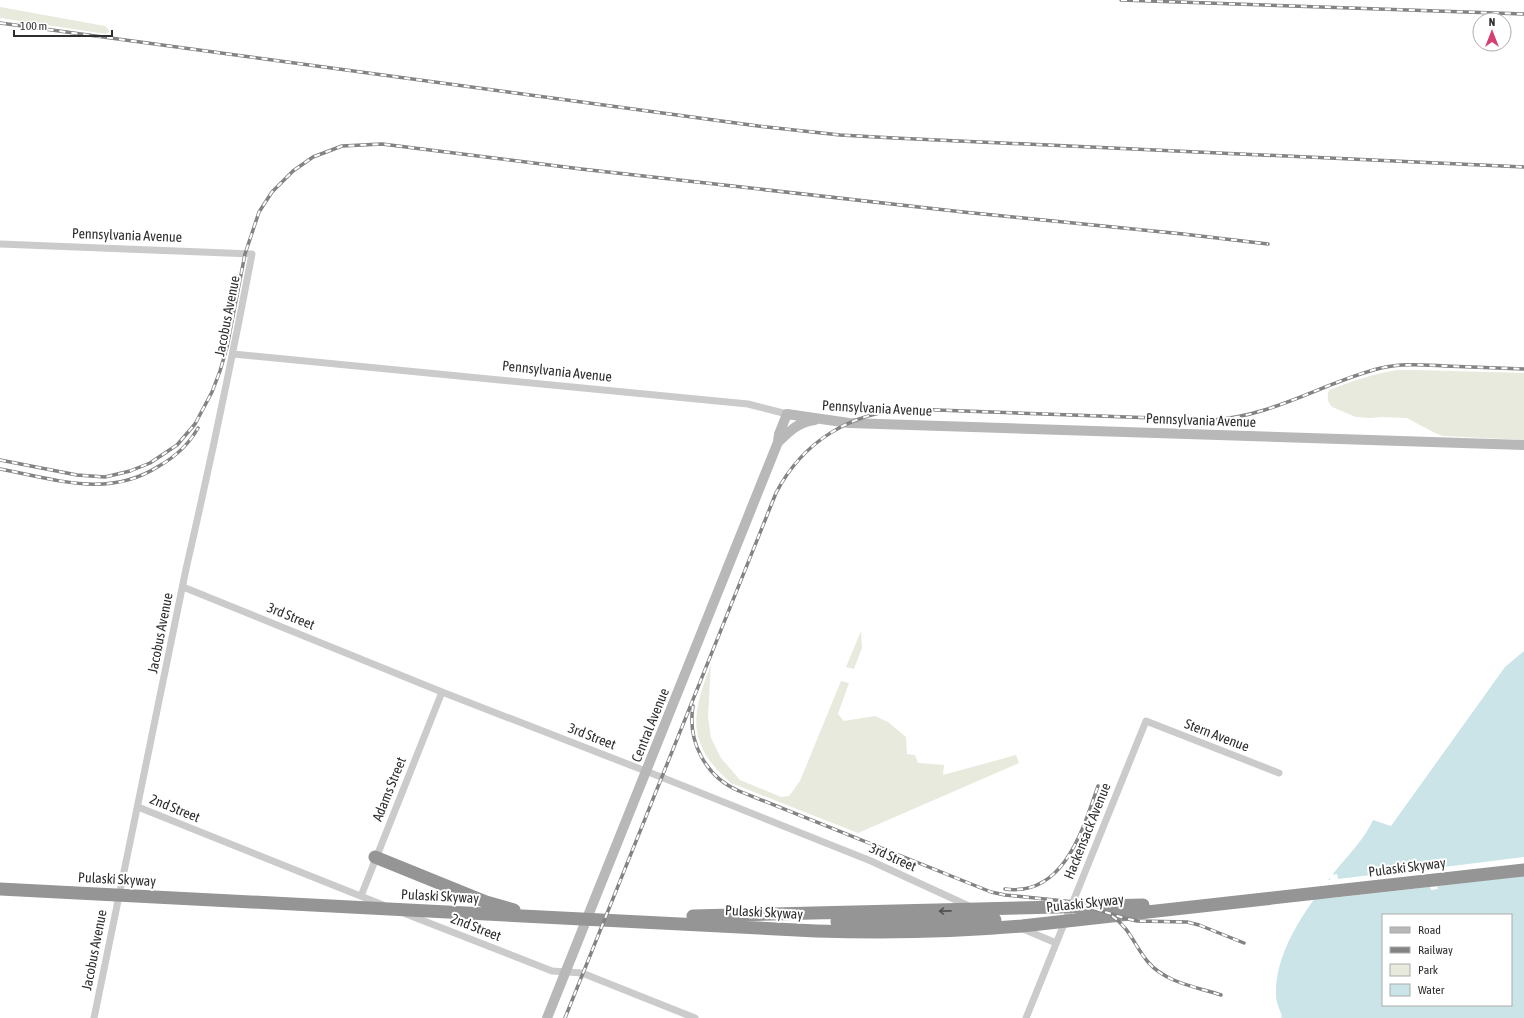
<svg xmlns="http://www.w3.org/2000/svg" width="1524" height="1018" font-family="'Asap Condensed',sans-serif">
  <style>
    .green { fill: #e7eadd }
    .water { fill: #cbe4e8; fill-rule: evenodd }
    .pier { fill: #fff }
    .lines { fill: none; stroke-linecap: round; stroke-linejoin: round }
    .minor { stroke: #cbcbcb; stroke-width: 7 }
    .secondary { stroke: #b8b8b8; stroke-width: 10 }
    .motorway { stroke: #959595; stroke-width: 13 }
    .rail-casing { stroke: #838383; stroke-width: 3.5 }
    .rail { stroke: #fff; stroke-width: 2; stroke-dasharray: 6; stroke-linecap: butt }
    .oneway { stroke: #525252 }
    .labels { text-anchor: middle; stroke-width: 4; stroke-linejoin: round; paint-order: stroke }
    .street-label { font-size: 14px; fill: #2e2e2e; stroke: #fff }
  </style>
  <rect width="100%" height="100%" fill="#fff"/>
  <path class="green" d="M 0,7 L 105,26 L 110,31 L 106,34 L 0,18 Z
    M 1397,370 L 1416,370 L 1524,373 L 1524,440 L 1443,436 L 1433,432 L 1407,418 L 1381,417 L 1370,418 L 1356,417 L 1332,407 C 1327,402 1327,397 1329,390 C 1352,381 1373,374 1397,370 Z
    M 861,631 L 862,648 L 854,669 L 846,667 Z
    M 711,664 L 708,717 L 711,738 L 721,758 L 740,780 L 781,797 L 789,796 L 800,781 L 841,681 L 849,683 L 838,714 L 844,721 L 875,716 L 888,722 L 906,737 L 907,754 L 915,755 L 918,763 L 944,765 L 943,775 L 1016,755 L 1019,763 L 858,833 L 731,783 C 686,744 691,716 711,664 Z"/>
  <path class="water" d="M 1524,651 L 1524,1018 L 1281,1018 L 1282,1016 C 1280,1010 1276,1002 1276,996 C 1274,950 1310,903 1337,869 C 1350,853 1365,838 1373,820 L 1391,826 L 1505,667 ZM 1383,915 L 1511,915 L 1511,1005 L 1383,1005 Z"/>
  <path class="pier" d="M 1524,857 L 1524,876 L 1437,886 L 1438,889 L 1431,890 L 1430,887 L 1332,898 L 1313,899 L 1326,880 L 1330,880 L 1330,875 L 1337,874 L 1338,879 L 1428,868 L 1428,867 L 1435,866 L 1436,868 Z"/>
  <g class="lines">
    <path class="minor" d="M 0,244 L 252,254 C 232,359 210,465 186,569 L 94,1018
      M 233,354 L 748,404 L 787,414
      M 183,587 L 442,692 L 661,777 L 871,861 L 971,907
      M 138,807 L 383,905
      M 361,896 L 442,692
      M 406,914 L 552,971 L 582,973 L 695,1018
      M 1021,928 L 1056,943
      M 1026,1018 L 1146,721 L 1279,773"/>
    <path class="secondary" d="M 778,442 C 790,431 798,422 815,420
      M 547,1018 L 778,442 L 779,434 L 787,414 L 849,423 L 1524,445"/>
    <path class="motorway" d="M 375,857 L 486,902 L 514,910
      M 0,889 L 816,931 C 884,933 954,932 1022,926 L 1524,870
      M 693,916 L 1143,905
      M 837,922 L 995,920"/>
    <defs>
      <path id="rail" d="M 1121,0 L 1524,14
        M 0,23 L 758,126 L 840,135 L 894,138 L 1524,167
        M 0,460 L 77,475 L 105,477 L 130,471 L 150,463 L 177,445 L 195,424 L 212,392 L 220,371 L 227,347 L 245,254 L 259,212 L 272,192 L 293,171 L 313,157 L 342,146 L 382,144 L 581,169 L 963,212 L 1183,234 L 1268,244
        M 0,469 C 55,479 108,499 159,466 C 175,457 189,444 198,428
        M 693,706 C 687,742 706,777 739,791 L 991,892 L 1005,895 L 1074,902 L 1124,918 L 1137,921 L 1187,922 L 1199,925 L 1244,943
        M 1005,889 C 1064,897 1083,829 1098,786
        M 1112,916 C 1130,928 1135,947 1148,962 C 1166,983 1197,987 1221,995
        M 565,1018 L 776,493 C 803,441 851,412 910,409 L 1210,420 C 1270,418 1324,382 1381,368 C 1402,363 1424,365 1445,366 C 1471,367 1498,368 1524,369"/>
    </defs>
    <use href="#rail" class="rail-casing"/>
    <use href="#rail" class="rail"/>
  </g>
  <defs><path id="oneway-shaft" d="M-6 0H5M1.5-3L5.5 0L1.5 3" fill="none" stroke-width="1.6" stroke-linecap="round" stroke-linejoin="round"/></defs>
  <use class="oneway" href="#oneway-shaft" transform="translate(945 911) rotate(179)"/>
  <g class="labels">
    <g class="street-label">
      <text transform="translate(127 235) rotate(2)" y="5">Pennsylvania Avenue</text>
      <text transform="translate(227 316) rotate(-79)" y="5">Jacobus Avenue</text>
      <text transform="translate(557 371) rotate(6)" y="5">Pennsylvania Avenue</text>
      <text transform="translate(877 408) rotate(3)" y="5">Pennsylvania Avenue</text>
      <text transform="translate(1201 420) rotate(2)" y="5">Pennsylvania Avenue</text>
      <text transform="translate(291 616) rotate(22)" y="5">3rd Street</text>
      <text transform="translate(160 633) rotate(-79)" y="5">Jacobus Avenue</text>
      <text transform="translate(650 725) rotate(-68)" y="5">Central Avenue</text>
      <text transform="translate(1217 735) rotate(21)" y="5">Stern Avenue</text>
      <text transform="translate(592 736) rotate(21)" y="5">3rd Street</text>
      <text transform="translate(389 789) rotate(-68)" y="5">Adams Street</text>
      <text transform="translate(175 808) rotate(22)" y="5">2nd Street</text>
      <text transform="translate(1087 831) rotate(-68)" y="5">Hackensack Avenue</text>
      <text transform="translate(893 857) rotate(24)" y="5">3rd Street</text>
      <text transform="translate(1407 867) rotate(-7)" y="5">Pulaski Skyway</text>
      <text transform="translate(117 879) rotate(3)" y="5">Pulaski Skyway</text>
      <text transform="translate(440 896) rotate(3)" y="5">Pulaski Skyway</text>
      <text transform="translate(1085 903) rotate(-6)" y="5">Pulaski Skyway</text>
      <text transform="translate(764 912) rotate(3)" y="5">Pulaski Skyway</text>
      <text transform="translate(476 927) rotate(21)" y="5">2nd Street</text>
      <text transform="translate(94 950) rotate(-79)" y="5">Jacobus Avenue</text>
    </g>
  </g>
  <rect x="1382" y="914" width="130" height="92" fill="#ffffff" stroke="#ababab"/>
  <rect x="1390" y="927" width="20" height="6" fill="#b8b8b8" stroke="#ababab"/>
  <text x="1418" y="934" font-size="12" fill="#2e2e2e">Road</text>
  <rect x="1390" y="947" width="20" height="6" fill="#838383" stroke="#ababab"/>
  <text x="1418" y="954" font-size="12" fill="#2e2e2e">Railway</text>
  <rect x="1390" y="964" width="20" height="12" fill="#e7eadd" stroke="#ababab"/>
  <text x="1418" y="974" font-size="12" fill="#2e2e2e">Park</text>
  <rect x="1390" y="984" width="20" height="12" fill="#cbe4e8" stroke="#ababab"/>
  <text x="1418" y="994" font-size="12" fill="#2e2e2e">Water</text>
  <g transform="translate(1492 32)"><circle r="19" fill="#ffffff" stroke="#ababab"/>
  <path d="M0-3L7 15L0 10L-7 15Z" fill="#d44071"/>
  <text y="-6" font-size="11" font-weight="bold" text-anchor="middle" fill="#2e2e2e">N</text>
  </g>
  <path d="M14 30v6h98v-6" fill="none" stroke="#2e2e2e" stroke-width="2"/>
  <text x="20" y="30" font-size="12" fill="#2e2e2e" stroke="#ffffff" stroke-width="3" paint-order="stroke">100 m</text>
</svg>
